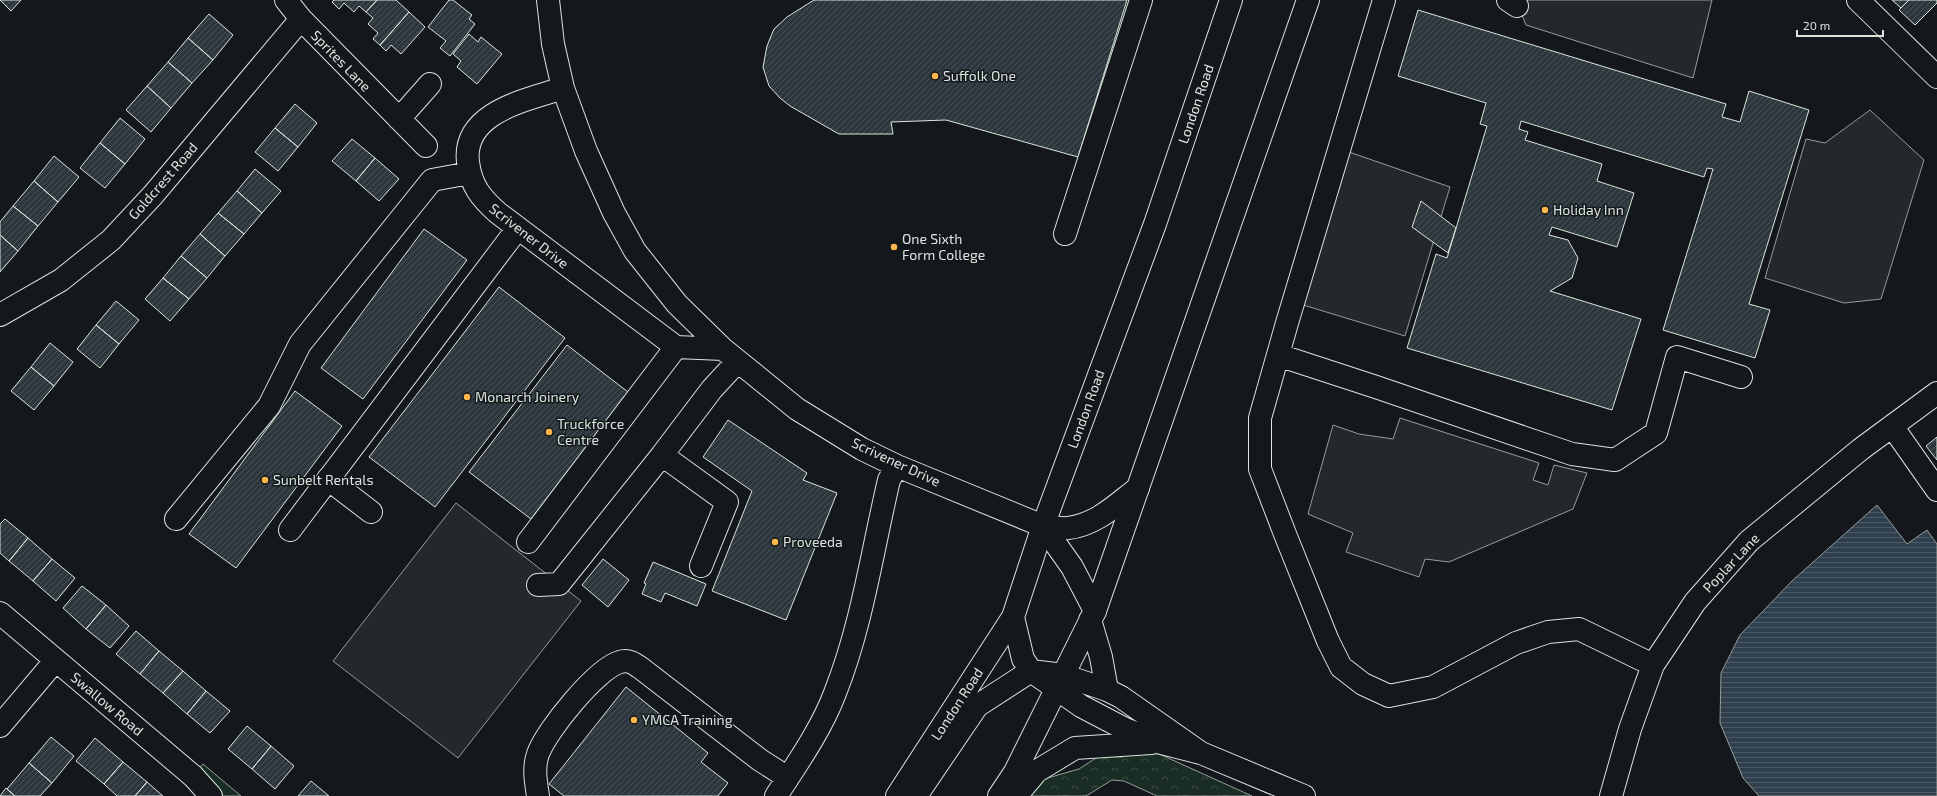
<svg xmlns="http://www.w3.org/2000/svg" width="1937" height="796" font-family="'Exo 2',sans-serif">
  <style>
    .grass { fill: #1a2d24; stroke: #939e99 }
    .forest { fill: url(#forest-crowns); stroke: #939e99 }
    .parking { fill: #24282b; stroke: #939e99 }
    .water { fill: url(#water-rules); stroke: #939e99 }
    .building { fill: url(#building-hatch); stroke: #d8e6dc }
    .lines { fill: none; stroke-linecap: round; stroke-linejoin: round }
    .minor-casing { stroke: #d8e6dc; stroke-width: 24 }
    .major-casing { stroke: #d8e6dc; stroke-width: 24 }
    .minor { stroke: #14181c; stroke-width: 22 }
    .major { stroke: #14181c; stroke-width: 22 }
    .poi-dot { fill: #ffb74d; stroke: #14181c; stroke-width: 1.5 }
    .labels { text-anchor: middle; stroke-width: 3; stroke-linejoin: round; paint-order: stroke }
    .street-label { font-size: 14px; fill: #d8e6dc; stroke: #14181c }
    .poi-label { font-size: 14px; fill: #d8e6dc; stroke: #14181c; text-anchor: start }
  </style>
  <defs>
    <pattern id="forest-crowns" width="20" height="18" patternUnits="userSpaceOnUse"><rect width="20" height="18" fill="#1a2d24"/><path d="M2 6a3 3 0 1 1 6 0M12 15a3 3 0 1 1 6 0" fill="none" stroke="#3b4b43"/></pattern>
    <pattern id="water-rules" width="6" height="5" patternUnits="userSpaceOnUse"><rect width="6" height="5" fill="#2f3f4d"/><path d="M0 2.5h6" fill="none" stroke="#4c5b66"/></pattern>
    <pattern id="building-hatch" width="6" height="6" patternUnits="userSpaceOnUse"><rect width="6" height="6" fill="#2c363c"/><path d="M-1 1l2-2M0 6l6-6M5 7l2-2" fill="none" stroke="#4a5358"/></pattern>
  </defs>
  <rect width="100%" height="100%" fill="#14181c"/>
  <path class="grass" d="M 203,764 L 241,796 L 211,796 L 193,776 Z"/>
  <path class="forest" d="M 1137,744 L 1252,796 L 1157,796 L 1124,781 L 1112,780 L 1086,796 L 1027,796 L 1037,781 L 1079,769 L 1099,756 L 1122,757 Z"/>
  <path class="parking" d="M 1516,0 L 1712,0 L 1693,78 L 1526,25 Z
    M 1870,110 L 1924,160 L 1881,299 L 1844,303 L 1765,278 L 1806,139 L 1825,143 Z
    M 1349,152 L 1450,187 L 1405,336 L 1300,304 Z
    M 1400,418 L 1539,463 L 1533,480 L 1548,485 L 1554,465 L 1587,473 L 1573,509 L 1449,562 L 1425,559 L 1419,577 L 1346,552 L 1353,533 L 1308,514 L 1333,425 L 1359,434 L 1393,439 Z
    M 456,503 L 581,601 L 458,758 L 333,661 Z"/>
  <path class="water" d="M 1877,505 L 1907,544 L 1927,530 L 1937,544 L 1937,796 L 1759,796 L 1743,778 L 1720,723 L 1721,673 L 1740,635 L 1792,581 Z"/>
  <path class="building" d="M 0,0 L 21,0 L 11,11 Z
    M 334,0 L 377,0 L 366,12 L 359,6 L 354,12 L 344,3 L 339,9 L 332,2 Z
    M 377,0 L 396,0 L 409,12 L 380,45 L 373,39 L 378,33 L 368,24 L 373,18 L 366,12 Z
    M 449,0 L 453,0 L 472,15 L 469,19 L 475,24 L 450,56 L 440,48 L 446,41 L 428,27 Z
    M 814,0 L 1127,0 L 1078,157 L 946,120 L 891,122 L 893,134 L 839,134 L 790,106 L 780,98 L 769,86 L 763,67 L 767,46 L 774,29 L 787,17 Z
    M 1892,0 L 1909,0 L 1901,8 Z
    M 1909,0 L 1937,0 L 1937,3 L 1915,25 L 1899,10 Z
    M 1418,10 L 1726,104 L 1722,117 L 1740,122 L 1749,91 L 1809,110 L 1749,304 L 1770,310 L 1755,358 L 1663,330 L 1713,169 L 1707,168 L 1704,177 L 1521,121 L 1519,129 L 1528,132 L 1525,140 L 1602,164 L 1597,181 L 1634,193 L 1617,247 L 1552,227 L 1549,235 L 1568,240 L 1578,258 L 1572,278 L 1550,291 L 1641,319 L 1612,410 L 1407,348 L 1436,254 L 1447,258 L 1487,126 L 1480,124 L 1486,103 L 1398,76 Z
    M 409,12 L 425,27 L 401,54 L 391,45 L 386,51 L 380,45 Z
    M 209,14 L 233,35 L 213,60 L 188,38 Z
    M 469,34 L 478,42 L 481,37 L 502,54 L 477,84 L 457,67 L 461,61 L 453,54 Z
    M 188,38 L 213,60 L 192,83 L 168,62 Z
    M 168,62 L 192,83 L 171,108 L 147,86 Z
    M 147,86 L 171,108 L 151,132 L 126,110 Z
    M 295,104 L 317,123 L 298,147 L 275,128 Z
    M 120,118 L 145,139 L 125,164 L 100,143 Z
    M 275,128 L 298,147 L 278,171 L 255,152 Z
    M 352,139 L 375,158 L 356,181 L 332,161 Z
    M 100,143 L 125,164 L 105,188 L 80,168 Z
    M 54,156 L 79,177 L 58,202 L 34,181 Z
    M 375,158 L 399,179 L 379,201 L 356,181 Z
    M 255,169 L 281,191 L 262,213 L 237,191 Z
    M 34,181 L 58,202 L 38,226 L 13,206 Z
    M 237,191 L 262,213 L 244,234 L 218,213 Z
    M 1421,201 L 1456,228 L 1448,253 L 1412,227 Z
    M 13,206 L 38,226 L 18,251 L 0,235 L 0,222 Z
    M 218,213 L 244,234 L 225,256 L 200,234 Z
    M 424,229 L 467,260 L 363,399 L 321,368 Z
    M 200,234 L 225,256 L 207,278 L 181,256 Z
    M 0,235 L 18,251 L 0,272 Z
    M 181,256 L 207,278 L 189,299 L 163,278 Z
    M 163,278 L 189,299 L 170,321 L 145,299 Z
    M 499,287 L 565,338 L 435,507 L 369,457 Z
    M 116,301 L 139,320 L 119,344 L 96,325 Z
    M 96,325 L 119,344 L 100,368 L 77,349 Z
    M 50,343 L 73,362 L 54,386 L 31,367 Z
    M 567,345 L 628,392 L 531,519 L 469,472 Z
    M 31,367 L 54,386 L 34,410 L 11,391 Z
    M 295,391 L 342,426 L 236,568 L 189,534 Z
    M 728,420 L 807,473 L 803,480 L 837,493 L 786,620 L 712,591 L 752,491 L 703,457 Z
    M 1937,437 L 1937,460 L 1926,446 Z
    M 5,519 L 28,538 L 9,561 L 0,553 L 0,524 Z
    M 28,538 L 52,559 L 33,581 L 9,561 Z
    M 52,559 L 75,578 L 56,601 L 33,581 Z
    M 603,559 L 629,580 L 608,607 L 582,585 Z
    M 653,562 L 706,584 L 697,606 L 665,593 L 661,602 L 642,594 L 646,584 L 644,583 Z
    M 82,586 L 106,605 L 86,629 L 63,608 Z
    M 106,605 L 129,626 L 110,648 L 86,629 Z
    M 136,631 L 159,651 L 140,674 L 116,654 Z
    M 159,651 L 183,671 L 163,693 L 140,674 Z
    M 183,671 L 206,691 L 187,714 L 163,693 Z
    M 626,687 L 708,753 L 701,762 L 728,783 L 718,796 L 564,796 L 549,784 Z
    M 206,691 L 230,711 L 210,733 L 187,714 Z
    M 247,726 L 271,746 L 252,769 L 228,749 Z
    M 51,737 L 74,756 L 52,783 L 29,763 Z
    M 95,738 L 123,762 L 104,784 L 76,761 Z
    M 271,746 L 294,766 L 275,789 L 252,769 Z
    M 123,762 L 147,782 L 135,796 L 117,796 L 104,784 Z
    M 29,763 L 52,783 L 40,796 L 15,796 L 7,789 Z
    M 311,781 L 329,796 L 298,796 Z
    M 147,782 L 163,796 L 135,796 Z
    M 6,788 L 7,789 L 15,796 L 0,796 Z"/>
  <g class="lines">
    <defs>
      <path id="minor" d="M 286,0 L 301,19 L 426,146
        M 548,0 L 553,44 L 563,88 L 586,151 L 614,213 L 635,251 L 677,304 L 723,349 L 797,409 L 862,449 L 897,466 L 1043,526 C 1051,526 1060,529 1068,528 C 1096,525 1117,504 1138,488
        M 1384,0 L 1287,323 L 1260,418 L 1260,469 L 1285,534 L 1328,641 L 1341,667 L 1363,684 L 1389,696 L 1433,687 L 1516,643 L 1548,632 L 1579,629 L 1653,665
        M 1508,0 L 1517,6
        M 1858,0 L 1937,77
        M 563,88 C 527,100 462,112 468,162 C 471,186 481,198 498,213 L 676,347 L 723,349
        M 399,119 L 430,84
        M 1065,234 L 1141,0
        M 0,315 L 61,280 L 111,240 L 153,195 L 301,19
        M 1278,355 L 1376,387 L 1572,454 L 1615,460 L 1656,433 L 1677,357 L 1741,377
        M 1892,426 L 1937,490
        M 662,455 L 727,502 L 701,566
        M 328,479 L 371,512
        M 176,519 L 269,406 L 300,344 L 432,180 L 470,173
        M 1043,526 L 1072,567 L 1095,611
        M 290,530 L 518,228
        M 528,542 L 676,347
        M 538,585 L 559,584 L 662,455 L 712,389 L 737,362
        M 0,613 L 193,776 L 211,796
        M 0,726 L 55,661
        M 538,796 C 536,782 533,768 538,754 C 546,731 597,668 620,662 C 629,659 635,664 642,669 L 760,760 L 788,778
        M 776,796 C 797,764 822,728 835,693 C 862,625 872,552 889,480 L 897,466
        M 1611,796 L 1630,729 L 1653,665 L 1695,602 L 1749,541 L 1861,449 L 1937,393"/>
      <path id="major" d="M 1013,617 L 1023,659 L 1031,671 L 1081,706 L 1125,729 L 1158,742 L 1201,753 L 1304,796
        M 1090,620 L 1101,657 L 1107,690
        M 897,796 L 1013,617 L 1043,526 L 1155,224 L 1231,0
        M 916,796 L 977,706 L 1031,671 L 1063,675 L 1107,690 L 1121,697 L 1201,753
        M 999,796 L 1015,772 L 1095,611 L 1308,0
        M 1016,796 L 1037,771 L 1075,748 L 1151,743"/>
    </defs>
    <use href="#minor" class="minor-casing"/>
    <use href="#major" class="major-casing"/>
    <use href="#minor" class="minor"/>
    <use href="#major" class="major"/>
  </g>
  <g class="poi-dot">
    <circle cx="935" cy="76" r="4"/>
    <circle cx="1545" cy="210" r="4"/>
    <circle cx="894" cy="247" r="4"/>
    <circle cx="467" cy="397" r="4"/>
    <circle cx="549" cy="432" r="4"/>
    <circle cx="265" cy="480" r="4"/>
    <circle cx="775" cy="542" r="4"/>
    <circle cx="634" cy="720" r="4"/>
  </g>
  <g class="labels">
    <g class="street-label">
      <text transform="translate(341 61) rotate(46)" y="5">Sprites Lane</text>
      <text transform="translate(1196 104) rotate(-71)" y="5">London Road</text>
      <text transform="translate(163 181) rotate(-49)" y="5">Goldcrest Road</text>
      <text transform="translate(529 236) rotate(38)" y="5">Scrivener Drive</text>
      <text transform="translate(1086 409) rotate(-70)" y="5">London Road</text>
      <text transform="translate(896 462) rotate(25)" y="5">Scrivener Drive</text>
      <text transform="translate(1731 563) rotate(-47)" y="5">Poplar Lane</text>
      <text transform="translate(107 704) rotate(40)" y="5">Swallow Road</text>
      <text transform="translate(957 704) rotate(-57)" y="5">London Road</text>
    </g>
    <g class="poi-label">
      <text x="943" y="81">Suffolk One</text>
      <text x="1553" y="215">Holiday Inn</text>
      <text x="902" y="244">One Sixth<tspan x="902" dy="16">Form College</tspan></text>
      <text x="475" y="402">Monarch Joinery</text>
      <text x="557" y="429">Truckforce<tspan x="557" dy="16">Centre</tspan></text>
      <text x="273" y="485">Sunbelt Rentals</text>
      <text x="783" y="547">Proveeda</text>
      <text x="642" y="725">YMCA Training</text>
    </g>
  </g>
  <path d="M1797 30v6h86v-6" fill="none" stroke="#d8e6dc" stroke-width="2"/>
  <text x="1803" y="30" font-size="12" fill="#d8e6dc" stroke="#14181c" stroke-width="3" paint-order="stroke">20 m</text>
</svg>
